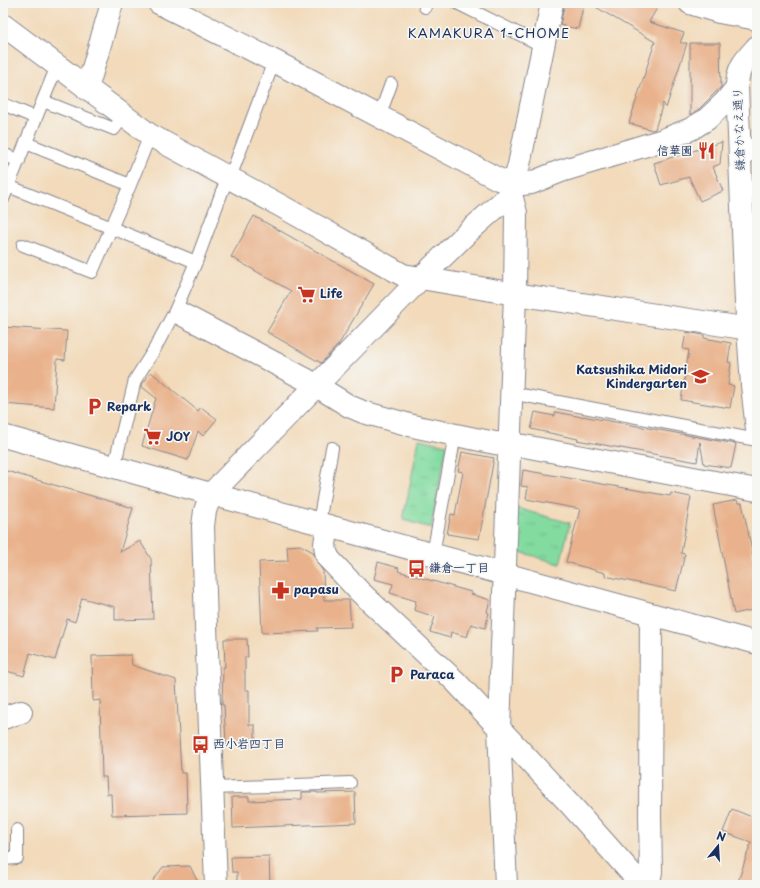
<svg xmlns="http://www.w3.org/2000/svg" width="760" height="888" font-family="'Playpen Sans','Klee One',sans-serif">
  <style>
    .grass { fill: url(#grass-tufts); stroke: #4f857f }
    .building { fill: #e9b28c }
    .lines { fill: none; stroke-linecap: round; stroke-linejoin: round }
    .service-casing { stroke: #86848c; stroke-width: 14 }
    .minor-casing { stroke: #86848c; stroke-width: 24 }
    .tertiary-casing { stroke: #86848c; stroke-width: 24 }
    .service { stroke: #fff; stroke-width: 12 }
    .minor { stroke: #fff; stroke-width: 22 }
    .tertiary { stroke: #fff; stroke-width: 22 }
    .labels { text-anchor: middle; stroke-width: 3.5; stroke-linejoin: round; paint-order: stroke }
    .street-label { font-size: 12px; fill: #1b2f5e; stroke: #f6f6f2 }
    .poi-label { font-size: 12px; font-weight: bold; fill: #1b2f5e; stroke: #f6f6f2; text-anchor: start }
    .neighbourhood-label { font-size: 13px; letter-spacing: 1px; fill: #1b2f5e; stroke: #f6f6f2 }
  </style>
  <defs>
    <pattern id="grass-tufts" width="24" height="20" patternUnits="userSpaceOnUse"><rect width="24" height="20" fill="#83dba0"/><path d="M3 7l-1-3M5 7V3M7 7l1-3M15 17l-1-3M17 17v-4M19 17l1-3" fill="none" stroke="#71bc8c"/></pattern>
  </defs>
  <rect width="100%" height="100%" fill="#f6f6f2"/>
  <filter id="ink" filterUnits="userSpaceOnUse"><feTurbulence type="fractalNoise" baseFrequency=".025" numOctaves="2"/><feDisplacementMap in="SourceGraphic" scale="8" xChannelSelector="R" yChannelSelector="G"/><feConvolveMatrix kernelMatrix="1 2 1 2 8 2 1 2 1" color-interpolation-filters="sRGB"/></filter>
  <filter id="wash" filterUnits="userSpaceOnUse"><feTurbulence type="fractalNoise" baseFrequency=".012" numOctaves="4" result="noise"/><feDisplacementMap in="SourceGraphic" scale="16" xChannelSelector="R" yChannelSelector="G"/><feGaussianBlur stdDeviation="0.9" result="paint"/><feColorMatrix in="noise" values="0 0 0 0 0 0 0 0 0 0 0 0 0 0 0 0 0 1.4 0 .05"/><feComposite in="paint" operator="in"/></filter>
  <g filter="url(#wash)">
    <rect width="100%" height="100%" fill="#f2daba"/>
    <path class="grass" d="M 419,439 L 447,445 L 431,528 L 403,520 Z
      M 516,508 L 570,523 L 560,564 L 517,551 L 515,548 Z"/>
    <g id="blocks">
      <path class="building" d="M 565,3 L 584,3 L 578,29 L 560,25 Z
        M 589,3 L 660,3 L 649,22 L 684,33 L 680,43 L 687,43 L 666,108 L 663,103 L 655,129 L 652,130 L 629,123 L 655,42 Z
        M 690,43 L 720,43 L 721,87 L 699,109 L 690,115 Z
        M 722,142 L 720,164 L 713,167 L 723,191 L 700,201 L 689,177 L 661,185 L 654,163 Z
        M 254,216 L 374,284 L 339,344 L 321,363 L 267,332 L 291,291 L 231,257 Z
        M 3,327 L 67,331 L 65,360 L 57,359 L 54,408 L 3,404 Z
        M 686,332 L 704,335 L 704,338 L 731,343 L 728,362 L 731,363 L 728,385 L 734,386 L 730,408 L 681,400 L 689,350 L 683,349 Z
        M 151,372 L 198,411 L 201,407 L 217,419 L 203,436 L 198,431 L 188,460 L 142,446 L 156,398 L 141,386 Z
        M 535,412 L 555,416 L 555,412 L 582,417 L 582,416 L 736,444 L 731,468 L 704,464 L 700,442 L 697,462 L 577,440 L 578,439 L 531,429 Z
        M 462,452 L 494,458 L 479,539 L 447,534 L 451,514 L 455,515 L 463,472 L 458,471 Z
        M 3,470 L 133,508 L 120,552 L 140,541 L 151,559 L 153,619 L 115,620 L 115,607 L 82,598 L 75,622 L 67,619 L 55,660 L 30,653 L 24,676 L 3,670 Z
        M 523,470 L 670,496 L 671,493 L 691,497 L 681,553 L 685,554 L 676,591 L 605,576 L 605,573 L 566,562 L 580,509 L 526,499 L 528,487 L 521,486 Z
        M 737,500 L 738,503 L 742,503 L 757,575 L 757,609 L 734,614 L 713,505 Z
        M 300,545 L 313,552 L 318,564 L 323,571 L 324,600 L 349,600 L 351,627 L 317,628 L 318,631 L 262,633 L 259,562 L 288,561 L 287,546 Z
        M 378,562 L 399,568 L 398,571 L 471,592 L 471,594 L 490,600 L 487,612 L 489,613 L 485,628 L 471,624 L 467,637 L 451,632 L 450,638 L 430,632 L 435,617 L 414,610 L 416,601 L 390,593 L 393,584 L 374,579 Z
        M 224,639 L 247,639 L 248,657 L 245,657 L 245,690 L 249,690 L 249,725 L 255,725 L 255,743 L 226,745 L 224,705 L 222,705 L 223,667 L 225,667 Z
        M 131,655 L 132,665 L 176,680 L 181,773 L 186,773 L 187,813 L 112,815 L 111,794 L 107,794 L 106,777 L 102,777 L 100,700 L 93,701 L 92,656 Z
        M 302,792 L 317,792 L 317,793 L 355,792 L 356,823 L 233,828 L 232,797 L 249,797 L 249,801 L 302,799 Z
        M 732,809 L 757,819 L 757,885 L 737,885 L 751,842 L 723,832 Z
        M 269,856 L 270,885 L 237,885 L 237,872 L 232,872 L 231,857 Z
        M 190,866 L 199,885 L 150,885 L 163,867 Z"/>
    </g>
  </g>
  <g filter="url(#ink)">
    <use href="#blocks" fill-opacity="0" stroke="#86848c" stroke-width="1"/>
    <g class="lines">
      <defs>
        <path id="service" d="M 457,3 L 543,46
          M 425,7 L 426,3
          M 43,101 L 114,129 L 124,116
          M 3,104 L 36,118
          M 379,117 L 391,84
          M 26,143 L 130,185
          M 3,154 L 19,161
          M 8,186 L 196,262
          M 3,199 L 57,66
          M 23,245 L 92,272 L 130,185 L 150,135
          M 175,311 L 196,262 L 223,189 L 234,167 L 274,61
          M 511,393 L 757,440
          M 114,467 L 135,380 L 154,350 L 175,311 L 181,314
          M 319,523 L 332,448
          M 433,554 L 455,435
          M 213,788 L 350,783
          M 3,859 L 17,858 L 17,830"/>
        <path id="minor" d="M 159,3 L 274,61 L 498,179 L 514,185 L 531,183 L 561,171 L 663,140 L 691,129 L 707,119 L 725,102 L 737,87
          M 87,89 L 112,3
          M 740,148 L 757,151
          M 181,314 L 307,380 L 349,406 L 363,412 L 417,427 L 495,443 L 524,446 L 757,490
          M 328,526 L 325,544 L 326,552 L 329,559 L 359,591 L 455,681 L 570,804 L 642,885
          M 3,718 L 21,712
          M 506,885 L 499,729 L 515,294 L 516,213 L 511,194
          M 648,885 L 651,872 L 650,816 L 651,615"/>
        <path id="tertiary" d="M 690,3 L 719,12 L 757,19
          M 3,25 L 150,135 L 283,207 L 403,275 L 515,294 L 757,330
          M 757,47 C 745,60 737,68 737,87 L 746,302 L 752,385 L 757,430
          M 3,436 L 211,494 L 757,643
          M 216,885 L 206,626 L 203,526 L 205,511 L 211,494 L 420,279 L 467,233 L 511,194 L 519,165 L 552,3"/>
      </defs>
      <use href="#service" class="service-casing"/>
      <use href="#minor" class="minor-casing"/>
      <use href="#tertiary" class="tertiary-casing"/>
      <use href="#service" class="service"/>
      <use href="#minor" class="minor"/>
      <use href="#tertiary" class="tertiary"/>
    </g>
  </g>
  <defs>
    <symbol id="restaurant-bare" viewBox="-9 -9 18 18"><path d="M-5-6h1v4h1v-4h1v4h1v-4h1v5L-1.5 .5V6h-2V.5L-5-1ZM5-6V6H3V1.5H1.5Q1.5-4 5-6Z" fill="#c8321e" stroke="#f6f6f2" stroke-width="2.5" paint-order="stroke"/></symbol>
    <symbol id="supermarket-bare" viewBox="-9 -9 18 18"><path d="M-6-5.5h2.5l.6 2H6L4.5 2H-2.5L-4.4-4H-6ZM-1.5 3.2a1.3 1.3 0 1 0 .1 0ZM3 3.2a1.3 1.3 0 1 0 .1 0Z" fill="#c8321e" stroke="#f6f6f2" stroke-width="2.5" paint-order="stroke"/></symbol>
    <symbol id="school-bare" viewBox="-9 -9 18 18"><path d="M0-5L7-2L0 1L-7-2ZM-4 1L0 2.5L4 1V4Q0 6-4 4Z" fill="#c8321e" stroke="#f6f6f2" stroke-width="2.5" paint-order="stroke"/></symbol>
    <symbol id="parking-bare" viewBox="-9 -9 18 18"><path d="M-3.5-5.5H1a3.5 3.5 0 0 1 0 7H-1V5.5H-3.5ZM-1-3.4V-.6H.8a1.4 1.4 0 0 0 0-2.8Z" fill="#c8321e" stroke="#f6f6f2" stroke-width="2.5" paint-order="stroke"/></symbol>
    <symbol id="bus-bare" viewBox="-9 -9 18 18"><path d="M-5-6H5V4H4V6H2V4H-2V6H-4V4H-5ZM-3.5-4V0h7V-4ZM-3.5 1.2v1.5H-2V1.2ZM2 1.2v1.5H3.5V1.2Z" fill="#c8321e" stroke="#f6f6f2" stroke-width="2.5" paint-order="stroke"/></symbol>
    <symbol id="pharmacy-bare" viewBox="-9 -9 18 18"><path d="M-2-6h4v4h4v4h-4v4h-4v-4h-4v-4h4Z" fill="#c8321e" stroke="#f6f6f2" stroke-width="2.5" paint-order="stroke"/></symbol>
  </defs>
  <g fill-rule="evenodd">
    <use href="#restaurant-bare" x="694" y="138" width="25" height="25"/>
    <use href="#supermarket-bare" x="294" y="282" width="25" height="25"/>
    <use href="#school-bare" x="688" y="364" width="25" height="25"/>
    <use href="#parking-bare" x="82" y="394" width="25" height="25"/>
    <use href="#supermarket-bare" x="140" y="424" width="25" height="25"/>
    <use href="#bus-bare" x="404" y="556" width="25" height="25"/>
    <use href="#pharmacy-bare" x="268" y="578" width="25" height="25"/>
    <use href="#parking-bare" x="384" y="662" width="25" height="25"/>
    <use href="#bus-bare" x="188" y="732" width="25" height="25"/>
  </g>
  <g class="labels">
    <g class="street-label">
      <text transform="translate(739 129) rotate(-92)" y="4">鎌倉かなえ通り</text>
    </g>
    <g class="poi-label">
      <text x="693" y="155" text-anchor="end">信華園</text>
      <text x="320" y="298">Life</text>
      <text x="687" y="374" text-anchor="end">Katsushika Midori<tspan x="687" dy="14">Kindergarten</tspan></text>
      <text x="107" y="411">Repark</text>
      <text x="166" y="441">JOY</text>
      <text x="429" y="572">鎌倉一丁目</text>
      <text x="294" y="594">papasu</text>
      <text x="410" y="679">Paraca</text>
      <text x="213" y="748">西小岩四丁目</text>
    </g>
    <g class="neighbourhood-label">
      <text x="489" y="38">KAMAKURA 1-CHOME</text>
    </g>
  </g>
  <rect width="760" height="888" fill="none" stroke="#f6f6f2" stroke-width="16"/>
  <g transform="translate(718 846) rotate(18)" stroke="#f6f6f2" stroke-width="3" paint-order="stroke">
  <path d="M0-3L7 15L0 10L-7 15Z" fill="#1b2f5e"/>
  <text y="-6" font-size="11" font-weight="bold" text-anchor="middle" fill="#1b2f5e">N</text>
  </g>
</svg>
